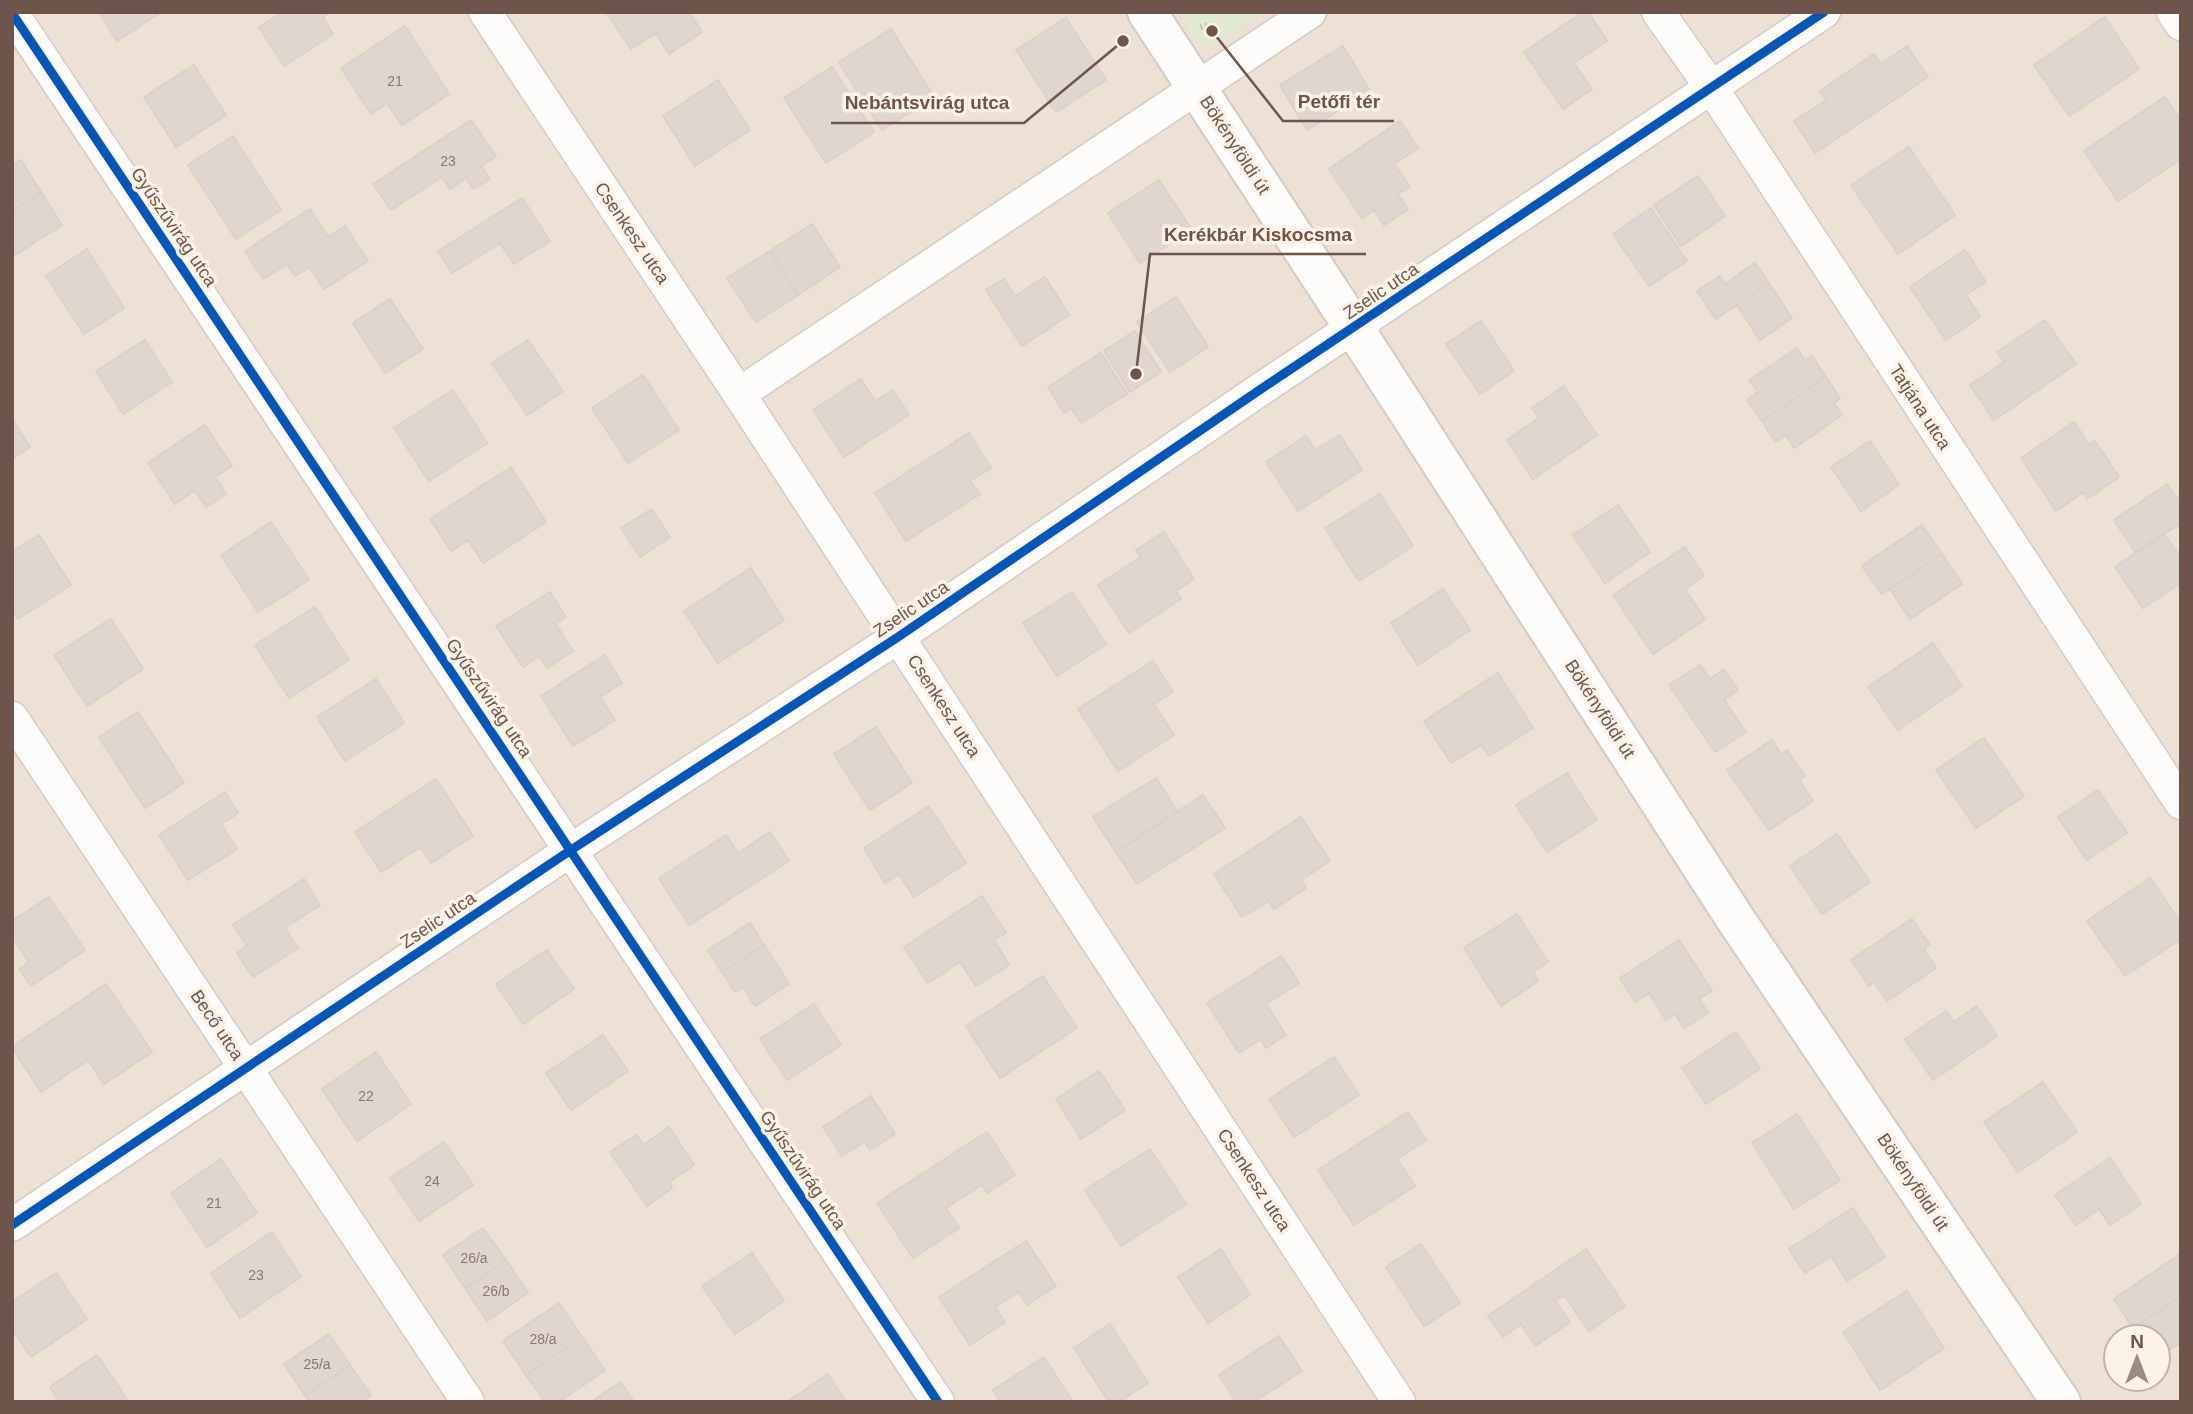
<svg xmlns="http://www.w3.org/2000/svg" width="2193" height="1414" font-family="Arial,sans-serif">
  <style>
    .residential { fill: #ede0d5; fill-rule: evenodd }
    .park { fill: url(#park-tufts) }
    .building { fill: #e0d6d0; stroke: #dcd1ca; stroke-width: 2 }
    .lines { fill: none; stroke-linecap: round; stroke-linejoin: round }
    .street-casing { stroke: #d2cbc6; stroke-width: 35 }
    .secondary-casing { stroke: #d2cac4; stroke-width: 42 }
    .street { stroke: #fdfcfb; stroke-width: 32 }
    .secondary { stroke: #fdfcfb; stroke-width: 38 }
    .cycleway-casing { stroke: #fdf2e7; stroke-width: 13 }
    .cycleway { stroke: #0057b8; stroke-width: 9 }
    .labels { text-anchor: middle; stroke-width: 7; stroke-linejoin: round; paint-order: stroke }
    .number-label { font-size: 14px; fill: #8c776e }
    .street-label { font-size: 18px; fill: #6e554b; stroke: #fdf2e7 }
    .leader { fill: none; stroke: #6e554b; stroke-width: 2.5 }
    .callout-dot { fill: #6e554b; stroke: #fdf2e7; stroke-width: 2.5 }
    .callout-label { font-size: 19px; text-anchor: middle; font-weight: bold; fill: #6e554b; stroke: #fdf2e7; stroke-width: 7; stroke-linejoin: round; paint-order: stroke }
  </style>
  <defs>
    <pattern id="park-tufts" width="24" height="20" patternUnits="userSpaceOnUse" patternTransform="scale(1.75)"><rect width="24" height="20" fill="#e2e9d3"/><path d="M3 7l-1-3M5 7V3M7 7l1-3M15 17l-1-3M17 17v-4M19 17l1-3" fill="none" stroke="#bbc0ad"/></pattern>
  </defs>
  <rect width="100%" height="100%" fill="#f4eee7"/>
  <path class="residential" d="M 12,12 L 2181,12 L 2181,1402 L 12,1402 ZM 2116,1337 L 2158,1337 L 2158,1379 L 2116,1379 Z"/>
  <path class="park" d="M 1179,12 L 1262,12 L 1204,51 Z"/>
  <path class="building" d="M 99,12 L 161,12 L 117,41 Z
    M 278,12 L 330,12 L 323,17 L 333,34 L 284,66 L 259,27 L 279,14 Z
    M 606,12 L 689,12 L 702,32 L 669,54 L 656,33 L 631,49 Z
    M 1583,12 L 1588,12 L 1607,41 L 1574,63 L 1592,89 L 1563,109 L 1524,52 Z
    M 2105,17 L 2139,69 L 2069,116 L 2034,65 Z
    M 1066,18 L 1106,80 L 1056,112 L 1016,50 Z
    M 405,26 L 449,94 L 402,125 L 387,103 L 371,114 L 341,68 Z
    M 891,29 L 934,97 L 882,130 L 839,62 Z
    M 1343,46 L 1370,91 L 1307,130 L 1280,85 Z
    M 1907,46 L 1928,77 L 1815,153 L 1794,121 L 1826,100 L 1820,91 L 1874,54 L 1881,64 Z
    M 194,65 L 226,115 L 176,147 L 144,97 Z
    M 832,67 L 874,132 L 826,163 L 784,98 Z
    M 718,80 L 750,130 L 695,166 L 663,116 Z
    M 2165,97 L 2181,121 L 2181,159 L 2118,201 L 2084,151 Z
    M 471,120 L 496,156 L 481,166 L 490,179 L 473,189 L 466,178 L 450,189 L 442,177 L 391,210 L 373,184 Z
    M 1400,121 L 1418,148 L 1394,164 L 1410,187 L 1398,194 L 1408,209 L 1384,225 L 1374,210 L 1362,218 L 1329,169 Z
    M 233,136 L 281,210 L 236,239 L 188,165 Z
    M 1909,147 L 1955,215 L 1898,254 L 1851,185 Z
    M 21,160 L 41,192 L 12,211 L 12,165 Z
    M 1698,176 L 1725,216 L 1681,246 L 1654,205 Z
    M 1159,180 L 1192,230 L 1140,263 L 1108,213 Z
    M 41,192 L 62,225 L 12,257 L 12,211 Z
    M 522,198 L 550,241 L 514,264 L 500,243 L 452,273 L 438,251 Z
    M 1651,208 L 1687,261 L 1649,286 L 1613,234 Z
    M 310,209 L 328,237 L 345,226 L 368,261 L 324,289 L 309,267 L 295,276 L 287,264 L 263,279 L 245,251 Z
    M 812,224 L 840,267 L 798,295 L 770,251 Z
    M 87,249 L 124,308 L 84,334 L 46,276 Z
    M 1965,250 L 1986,282 L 1966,295 L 1980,317 L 1946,340 L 1910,287 Z
    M 770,251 L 798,295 L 756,322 L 727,278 Z
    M 1755,263 L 1769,283 L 1716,319 L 1697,291 L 1720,276 L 1725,284 Z
    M 1045,277 L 1069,315 L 1022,346 L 986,290 L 1004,279 L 1015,296 Z
    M 1769,283 L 1792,318 L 1760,340 L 1737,305 Z
    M 1176,297 L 1208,347 L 1170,372 L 1137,322 Z
    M 390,299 L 423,349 L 385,373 L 353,323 Z
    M 2045,320 L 2076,364 L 1994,420 L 1970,385 L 2004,362 L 1997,352 Z
    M 1481,321 L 1514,371 L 1480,394 L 1446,344 Z
    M 1135,331 L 1161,372 L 1130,392 L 1104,351 Z
    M 145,340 L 172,382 L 123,414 L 96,371 Z
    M 528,340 L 563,391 L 527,415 L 492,363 Z
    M 1797,348 L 1805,361 L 1812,356 L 1826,377 L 1762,421 L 1747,400 L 1758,392 L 1749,380 Z
    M 1101,353 L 1127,394 L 1081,423 L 1071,408 L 1064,413 L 1048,387 Z
    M 643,375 L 679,430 L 628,463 L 592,408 Z
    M 1826,377 L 1840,398 L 1834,403 L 1842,415 L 1794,448 L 1786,435 L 1775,442 L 1762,421 Z
    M 861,379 L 875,401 L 893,390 L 909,415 L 844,457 L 813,410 Z
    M 1564,386 L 1597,435 L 1533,479 L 1507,440 L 1539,418 L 1532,408 Z
    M 453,390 L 487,443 L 429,481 L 394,428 Z
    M 12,419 L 30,447 L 12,459 Z
    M 2074,422 L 2089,445 L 2095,441 L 2119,477 L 2087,499 L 2084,492 L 2056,511 L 2021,458 Z
    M 205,425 L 232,466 L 215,477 L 226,494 L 206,507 L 195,490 L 175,504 L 148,463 Z
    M 969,433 L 991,468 L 970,481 L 980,494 L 906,541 L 875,493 Z
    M 1340,435 L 1362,470 L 1298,511 L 1266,462 L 1306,436 L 1315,450 Z
    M 1870,441 L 1899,485 L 1861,511 L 1831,467 Z
    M 511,467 L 546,522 L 483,563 L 468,540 L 451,551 L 430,519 Z
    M 2167,484 L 2181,503 L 2181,523 L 2136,553 L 2114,520 Z
    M 1380,494 L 1413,546 L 1359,581 L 1325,528 Z
    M 1618,505 L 1650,552 L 1605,583 L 1573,535 Z
    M 652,509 L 670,537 L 640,557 L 621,528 Z
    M 271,522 L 309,580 L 258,612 L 221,555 Z
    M 1922,525 L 1942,554 L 1882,594 L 1862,566 Z
    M 1164,532 L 1194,579 L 1176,591 L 1181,599 L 1129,633 L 1098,585 L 1141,557 L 1136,550 Z
    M 2164,533 L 2181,558 L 2181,583 L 2143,608 L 2115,567 Z
    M 39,535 L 71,585 L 18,619 L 12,610 L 12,552 Z
    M 1685,547 L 1704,576 L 1685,589 L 1705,619 L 1653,654 L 1613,595 Z
    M 1942,554 L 1962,584 L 1910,619 L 1890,589 Z
    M 751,568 L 784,620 L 718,663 L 684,611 Z
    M 1443,589 L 1470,630 L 1418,665 L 1391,623 Z
    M 550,592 L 566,617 L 555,623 L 573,651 L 547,668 L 539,656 L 523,667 L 496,626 Z
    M 1072,592 L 1106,644 L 1057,676 L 1023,623 Z
    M 315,607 L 349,660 L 289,698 L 255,645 Z
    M 111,619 L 143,669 L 87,706 L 54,655 Z
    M 1933,643 L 1962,686 L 1898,730 L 1868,687 Z
    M 605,655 L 622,683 L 600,697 L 615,720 L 573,746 L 541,696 Z
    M 1153,661 L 1173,692 L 1154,704 L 1174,735 L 1118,771 L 1078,709 Z
    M 1700,665 L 1710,679 L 1724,669 L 1738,690 L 1724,700 L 1746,732 L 1715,752 L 1669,685 Z
    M 1498,673 L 1533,728 L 1489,756 L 1481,745 L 1451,763 L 1424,721 Z
    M 376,679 L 404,723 L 345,761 L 317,717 Z
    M 138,712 L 184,783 L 145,808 L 99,737 Z
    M 876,727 L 912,783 L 870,810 L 834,754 Z
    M 1984,738 L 2024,796 L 1976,828 L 1936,770 Z
    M 1772,740 L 1781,754 L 1787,750 L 1805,776 L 1799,780 L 1813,801 L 1769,830 L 1727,770 Z
    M 1567,773 L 1597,820 L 1547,852 L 1516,805 Z
    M 1156,778 L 1178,812 L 1116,852 L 1093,817 Z
    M 436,779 L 473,836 L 431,863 L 420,847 L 381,872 L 355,832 Z
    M 2098,790 L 2127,833 L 2087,860 L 2058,817 Z
    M 225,792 L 238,813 L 221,824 L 237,849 L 188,880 L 159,835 Z
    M 1203,795 L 1225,828 L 1137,884 L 1116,852 Z
    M 929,806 L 966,863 L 914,897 L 899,874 L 885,883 L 864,848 Z
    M 1301,817 L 1330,861 L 1301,880 L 1306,888 L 1274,909 L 1269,901 L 1242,917 L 1214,874 Z
    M 770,832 L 789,861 L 689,925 L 659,878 L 726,835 L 738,853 Z
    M 1837,834 L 1870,882 L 1822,914 L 1790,866 Z
    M 2150,878 L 2181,923 L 2181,939 L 2125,976 L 2087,921 Z
    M 304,879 L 320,905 L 285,928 L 298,948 L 253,977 L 237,953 L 247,946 L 233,925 Z
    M 982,896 L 1006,933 L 994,940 L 1009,965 L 976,986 L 960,962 L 928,983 L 904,947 Z
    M 49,897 L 85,950 L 31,986 L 19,969 L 29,962 L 12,937 L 12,921 Z
    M 1517,914 L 1548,962 L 1533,972 L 1538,981 L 1501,1006 L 1464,948 Z
    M 1912,919 L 1930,945 L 1924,949 L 1936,968 L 1887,1001 L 1874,982 L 1869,986 L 1851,960 Z
    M 750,923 L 764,945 L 722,972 L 708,950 Z
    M 1679,940 L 1712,991 L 1699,999 L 1708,1013 L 1684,1028 L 1675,1014 L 1666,1020 L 1649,993 L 1635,1002 L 1620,978 Z
    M 764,945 L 789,984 L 755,1006 L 743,987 L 735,992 L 722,972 Z
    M 547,950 L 574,989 L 523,1024 L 496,984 Z
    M 1281,956 L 1299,983 L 1266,1004 L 1286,1035 L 1266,1048 L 1261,1039 L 1239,1053 L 1207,1003 Z
    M 1043,976 L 1077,1028 L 1000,1078 L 966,1026 Z
    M 106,984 L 152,1052 L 104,1084 L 88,1060 L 41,1092 L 12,1047 Z
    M 814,1004 L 841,1045 L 787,1080 L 760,1039 Z
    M 1977,1006 L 1997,1036 L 1933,1080 L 1905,1039 L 1946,1011 L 1954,1022 Z
    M 1736,1032 L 1760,1069 L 1706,1104 L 1682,1068 Z
    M 603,1035 L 628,1071 L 571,1110 L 546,1073 Z
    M 376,1052 L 411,1104 L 357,1141 L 322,1089 Z
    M 1334,1057 L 1359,1095 L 1294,1137 L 1269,1099 Z
    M 1099,1071 L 1125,1110 L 1081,1139 L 1056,1099 Z
    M 2043,1082 L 2077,1132 L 2018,1172 L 1984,1122 Z
    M 871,1096 L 895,1134 L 870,1150 L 864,1142 L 842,1156 L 823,1127 Z
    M 1408,1112 L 1426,1140 L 1397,1159 L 1415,1186 L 1354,1225 L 1318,1170 Z
    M 1797,1114 L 1840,1180 L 1794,1209 L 1752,1143 Z
    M 669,1127 L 694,1165 L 669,1182 L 672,1188 L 647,1206 L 610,1152 L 637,1135 L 643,1145 Z
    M 987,1132 L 1015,1175 L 987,1193 L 982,1185 L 946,1208 L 959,1228 L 913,1258 L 877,1203 Z
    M 444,1142 L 473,1185 L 419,1221 L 390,1178 Z
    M 1150,1149 L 1186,1204 L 1121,1246 L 1085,1190 Z
    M 2110,1158 L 2141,1204 L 2110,1225 L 2099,1209 L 2076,1225 L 2055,1195 Z
    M 221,1159 L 257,1213 L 207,1247 L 171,1193 Z
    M 1853,1208 L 1885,1257 L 1847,1281 L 1831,1256 L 1805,1273 L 1789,1249 Z
    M 483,1228 L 506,1260 L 465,1288 L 443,1255 Z
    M 272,1232 L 301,1277 L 240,1318 L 211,1273 Z
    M 1026,1241 L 1056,1286 L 1027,1305 L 1018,1292 L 995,1307 L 1005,1322 L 970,1345 L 939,1297 Z
    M 1421,1244 L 1460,1303 L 1424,1326 L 1386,1267 Z
    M 1221,1249 L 1250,1295 L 1208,1323 L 1178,1277 Z
    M 1586,1249 L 1625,1306 L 1589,1331 L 1564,1295 L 1555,1300 L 1570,1322 L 1535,1346 L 1521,1324 L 1503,1337 L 1488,1316 Z
    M 752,1253 L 784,1301 L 735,1334 L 702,1286 Z
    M 2180,1254 L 2181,1296 L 2133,1328 L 2114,1299 Z
    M 506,1260 L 528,1293 L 487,1321 L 465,1288 Z
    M 56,1273 L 87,1319 L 31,1357 L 12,1329 L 12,1302 Z
    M 1907,1291 L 1944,1348 L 1880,1390 L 1843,1332 Z
    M 2181,1296 L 2181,1342 L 2158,1358 L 2158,1337 L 2139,1337 L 2133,1328 Z
    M 559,1303 L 582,1337 L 526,1375 L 503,1341 Z
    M 1110,1324 L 1148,1383 L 1119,1402 L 1109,1402 L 1074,1348 Z
    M 329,1334 L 350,1365 L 305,1395 L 284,1364 Z
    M 1279,1336 L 1302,1371 L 1253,1402 L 1236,1402 L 1219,1375 Z
    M 582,1337 L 605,1370 L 559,1402 L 545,1402 L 526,1375 Z
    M 97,1355 L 129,1402 L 60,1402 L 50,1387 Z
    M 1044,1357 L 1073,1402 L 1001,1402 L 993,1390 Z
    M 350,1365 L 371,1395 L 362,1402 L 309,1402 L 305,1395 Z
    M 828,1374 L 846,1402 L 787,1402 Z
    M 621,1382 L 634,1402 L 591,1402 Z"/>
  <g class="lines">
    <defs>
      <path id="street" d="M 485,12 L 739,394 L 1399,1402
        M 1658,12 L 1711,87 L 2181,803
        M 2173,12 L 2181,24
        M 12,13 L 938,1402
        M 739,394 L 1310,12
        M 12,718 L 468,1402
        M 12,1225 L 571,850 L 898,637 L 1261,389 L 1824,12"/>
      <path id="secondary" d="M 1147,12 L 1354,328 L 1734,917 L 2061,1402"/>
    </defs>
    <use href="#street" class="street-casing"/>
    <use href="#secondary" class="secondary-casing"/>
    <use href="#street" class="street"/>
    <use href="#secondary" class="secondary"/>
    <defs>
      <path id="cycleway" d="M 12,13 L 938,1402
        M 12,1225 L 571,850 L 898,637 L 1261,389 L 1824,12"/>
    </defs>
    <use href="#cycleway" class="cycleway-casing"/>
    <use href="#cycleway" class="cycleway"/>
  </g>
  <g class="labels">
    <g class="number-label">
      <text x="395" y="86">21</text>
      <text x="448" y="166">23</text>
      <text x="366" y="1101">22</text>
      <text x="432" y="1186">24</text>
      <text x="214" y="1208">21</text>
      <text x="474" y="1263">26/a</text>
      <text x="256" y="1280">23</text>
      <text x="496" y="1296">26/b</text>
      <text x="543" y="1344">28/a</text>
      <text x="317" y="1369">25/a</text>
    </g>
    <g class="street-label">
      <text transform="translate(1235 145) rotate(57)" y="6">Bökényföldi út</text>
      <text transform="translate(174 227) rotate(56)" y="6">Gyűszűvirág utca</text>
      <text transform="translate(632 233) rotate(56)" y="6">Csenkesz utca</text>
      <text transform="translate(1381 291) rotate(-34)" y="6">Zselic utca</text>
      <text transform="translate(1920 407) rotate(57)" y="6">Tatjána utca</text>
      <text transform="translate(911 609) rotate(-34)" y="6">Zselic utca</text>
      <text transform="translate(489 698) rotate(56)" y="6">Gyűszűvirág utca</text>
      <text transform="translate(944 706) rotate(57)" y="6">Csenkesz utca</text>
      <text transform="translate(1600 709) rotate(57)" y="6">Bökényföldi út</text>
      <text transform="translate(438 920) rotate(-34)" y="6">Zselic utca</text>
      <text transform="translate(217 1025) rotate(56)" y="6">Becő utca</text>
      <text transform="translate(803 1170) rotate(56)" y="6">Gyűszűvirág utca</text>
      <text transform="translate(1254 1180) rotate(57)" y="6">Csenkesz utca</text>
      <text transform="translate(1913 1182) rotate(56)" y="6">Bökényföldi út</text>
    </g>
  </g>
  <path class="leader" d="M1212 31L1283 121H1394M1123 41L1024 123H831M1136 374L1150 254H1366"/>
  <g class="callout-dot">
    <circle cx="1212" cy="31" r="7"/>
    <circle cx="1123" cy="41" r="7"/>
    <circle cx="1136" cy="374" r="7"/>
  </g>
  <g class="callout-label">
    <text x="1339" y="108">Petőfi tér</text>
    <text x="927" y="109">Nebántsvirág utca</text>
    <text x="1258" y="241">Kerékbár Kiskocsma</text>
  </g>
  <rect width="2193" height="1414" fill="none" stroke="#6e554b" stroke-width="28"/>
  <g transform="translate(2137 1358)"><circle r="33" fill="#fdf2e7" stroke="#c4b3a9" stroke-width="2"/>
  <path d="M0-5L12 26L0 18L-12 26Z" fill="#9d8b82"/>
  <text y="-10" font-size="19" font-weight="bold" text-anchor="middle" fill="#6e554b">N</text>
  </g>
</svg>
